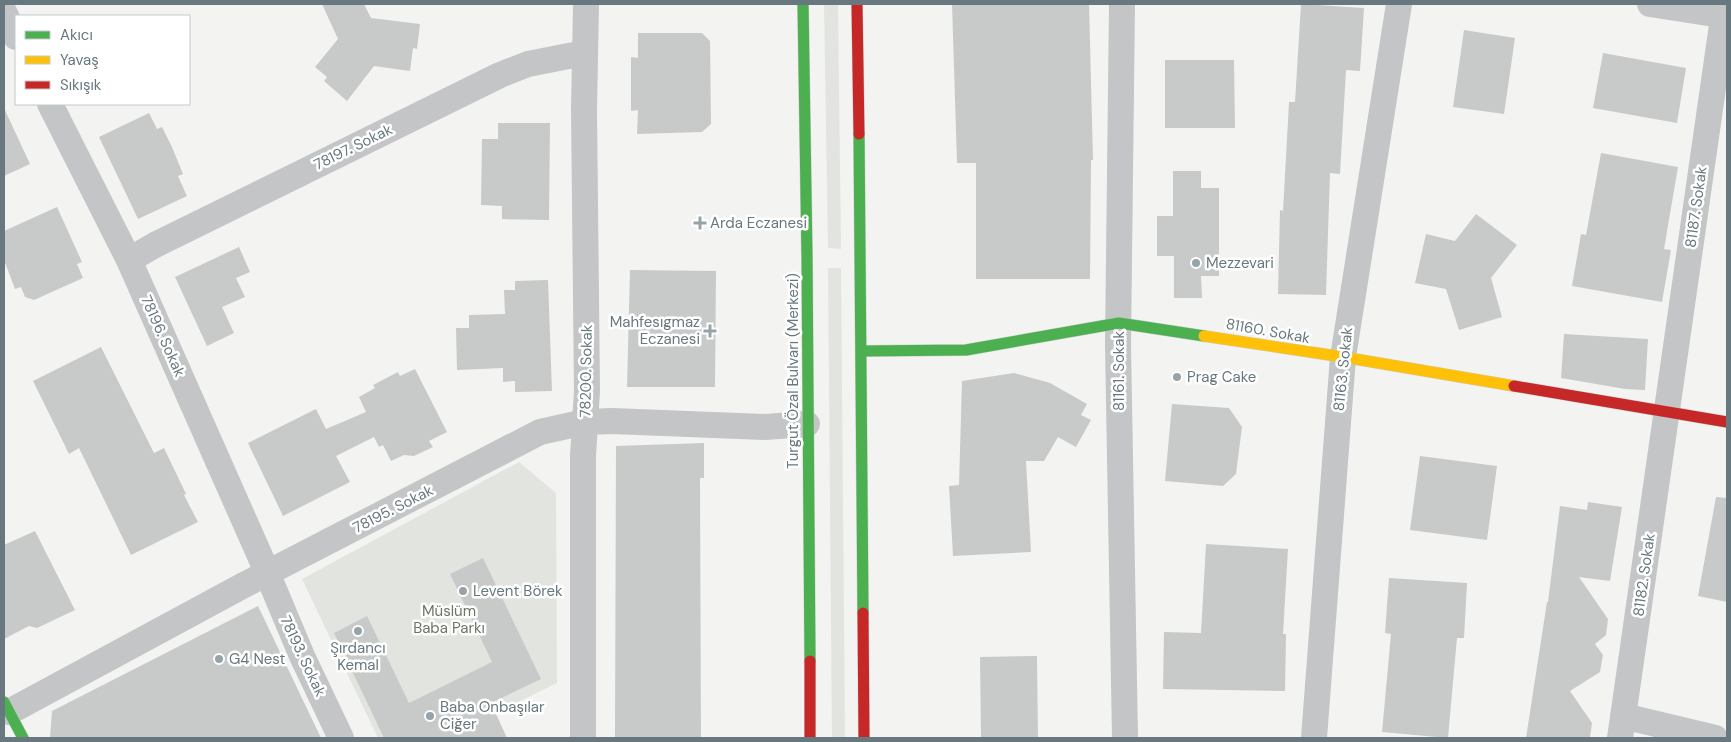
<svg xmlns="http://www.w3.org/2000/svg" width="1731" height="742" font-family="'DM Sans',sans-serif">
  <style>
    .green { fill: #e2e4e0 }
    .building { fill: #c8caca }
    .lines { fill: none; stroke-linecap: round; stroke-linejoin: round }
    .fast-casing { stroke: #cecfcf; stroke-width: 12 }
    .slow-casing { stroke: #cecfcf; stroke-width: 12 }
    .jam-casing { stroke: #cecfcf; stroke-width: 12 }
    .street { stroke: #c3c5c6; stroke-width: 26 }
    .fast { stroke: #4caf50; stroke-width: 11 }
    .slow { stroke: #ffc107; stroke-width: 11 }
    .jam { stroke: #c62828; stroke-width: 11 }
    .poi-dot { fill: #98a3a7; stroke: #fff; stroke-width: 2 }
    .labels { text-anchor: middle; stroke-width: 5; stroke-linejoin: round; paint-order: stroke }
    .street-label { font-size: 15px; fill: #67787e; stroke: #fff }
    .poi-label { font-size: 15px; fill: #67787e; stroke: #fff; text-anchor: start }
    .park-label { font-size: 15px; fill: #6c7665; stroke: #fff }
  </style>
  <rect width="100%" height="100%" fill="#f3f3f2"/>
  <path class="green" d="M 824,4 L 838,4 L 841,249 L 828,248 Z
    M 828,268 L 841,268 L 845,738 L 832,738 Z
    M 519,462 L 556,493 L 557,683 L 445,738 L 378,738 L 302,579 Z"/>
  <path class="building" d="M 322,4 L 364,4 L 371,18 L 420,24 L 417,49 L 413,48 L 410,71 L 374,66 L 347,101 L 324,81 L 327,77 L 315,67 L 338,39 Z
    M 952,4 L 1089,4 L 1093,160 L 1091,160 L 1090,279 L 976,279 L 976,163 L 957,163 Z
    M 1301,4 L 1364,8 L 1360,71 L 1346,70 L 1340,174 L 1330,173 L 1326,295 L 1278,294 L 1280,210 L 1283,211 L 1289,102 L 1295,102 Z
    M 1464,30 L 1515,38 L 1504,114 L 1453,107 Z
    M 638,33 L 702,33 L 710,41 L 711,124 L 702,132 L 637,134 L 638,110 L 631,111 L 631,57 L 638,58 Z
    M 1603,53 L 1686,68 L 1677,123 L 1593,108 Z
    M 1165,60 L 1234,60 L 1235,128 L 1165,128 Z
    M 4,108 L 30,164 L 4,176 Z
    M 149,113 L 157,129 L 162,127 L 172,147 L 183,174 L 178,176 L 187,196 L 138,219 L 99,137 Z
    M 498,123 L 550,123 L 549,220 L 502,219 L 502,206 L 481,205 L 482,139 L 498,139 Z
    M 1601,153 L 1678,167 L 1664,249 L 1671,250 L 1662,302 L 1572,286 L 1581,234 L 1586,235 Z
    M 1173,171 L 1201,171 L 1201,188 L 1219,188 L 1219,276 L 1201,276 L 1202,298 L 1174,298 L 1174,256 L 1157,256 L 1157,216 L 1173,216 Z
    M 57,207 L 82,262 L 77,264 L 83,278 L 34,300 L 25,297 L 21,287 L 15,289 L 4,260 L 4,231 Z
    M 1476,214 L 1517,245 L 1491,278 L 1502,317 L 1459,330 L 1446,289 L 1415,283 L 1426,234 L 1455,241 Z
    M 239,247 L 250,272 L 236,278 L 245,297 L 222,307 L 234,333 L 207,346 L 175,277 Z
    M 630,270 L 716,271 L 715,387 L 627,387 Z
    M 548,280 L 552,391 L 515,392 L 515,381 L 503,382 L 503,368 L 457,370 L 456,328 L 469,328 L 469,315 L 505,314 L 504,290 L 515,290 L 515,281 Z
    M 1564,334 L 1648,339 L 1645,390 L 1625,389 L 1561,378 Z
    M 101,347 L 154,453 L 164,448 L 186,494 L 184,495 L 198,522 L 131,555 L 79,448 L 69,454 L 33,381 Z
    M 415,369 L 447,432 L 429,441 L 433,447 L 414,456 L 404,455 L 391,461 L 383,445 L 379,447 L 374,437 L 336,456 L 350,482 L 283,516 L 248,443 L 316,409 L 326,429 L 366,412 L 359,397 L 375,388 L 373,385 L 398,372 L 400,376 Z
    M 1014,373 L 1050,383 L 1087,404 L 1081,415 L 1091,420 L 1076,447 L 1058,437 L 1044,461 L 1026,461 L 1031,552 L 953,556 L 949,486 L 959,485 L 962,381 Z
    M 1172,404 L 1229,408 L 1242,427 L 1236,474 L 1223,486 L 1165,481 Z
    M 704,443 L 704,478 L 700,478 L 701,738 L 615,738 L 616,446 Z
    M 1420,456 L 1497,466 L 1487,540 L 1410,530 Z
    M 1716,497 L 1727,498 L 1727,602 L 1698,596 Z
    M 1588,502 L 1622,507 L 1610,581 L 1579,577 L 1608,619 L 1606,635 L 1595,644 L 1603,655 L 1600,672 L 1570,691 L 1592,723 L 1590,738 L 1526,738 L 1547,602 L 1548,602 L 1560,506 L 1587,510 Z
    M 35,531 L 75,610 L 37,628 L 29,626 L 4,639 L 4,545 Z
    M 1206,544 L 1288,549 L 1283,634 L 1286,634 L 1285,691 L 1163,689 L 1164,632 L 1201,633 Z
    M 483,558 L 541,679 L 491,703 L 507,738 L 384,738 L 334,633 L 367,616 L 409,703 L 492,662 L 450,574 Z
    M 1389,578 L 1467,583 L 1464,638 L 1457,638 L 1448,738 L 1382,732 L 1391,634 L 1385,633 Z
    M 258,606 L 321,738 L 50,738 L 52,711 Z
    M 1037,656 L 1038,738 L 981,738 L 980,657 Z"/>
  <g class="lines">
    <defs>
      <path id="fast" d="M 803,4 L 807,257 L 810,661
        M 859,134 L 863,613
        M 862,351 L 966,350 L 1119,323 L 1204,336
        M 4,702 L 23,738"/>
      <path id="slow" d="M 1204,336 L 1343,357 L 1514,386"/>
      <path id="jam" d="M 857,4 L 859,134
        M 1514,386 L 1727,422
        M 863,613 L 864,738
        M 810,661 L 810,738"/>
    </defs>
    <use href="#fast" class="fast-casing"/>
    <use href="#slow" class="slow-casing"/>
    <use href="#jam" class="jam-casing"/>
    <path class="street" d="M 1122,4 L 1118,345 L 1125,738
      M 1650,4 L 1727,16
      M 4,12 L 16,37
      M 50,104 L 129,260 L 260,556 L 302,656 L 341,738
      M 129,260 L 155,245 L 500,75 L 528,64 L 584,53
      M 9,712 L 244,585 L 540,432 L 585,422 L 612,421 L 765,427 L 807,424
      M 1623,716 L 1715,738
      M 583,738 L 583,456 L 587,391 L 584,110 L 586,4
      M 1314,738 L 1343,357 L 1399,4
      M 1620,738 L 1725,4"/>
    <use href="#fast" class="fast"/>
    <use href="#slow" class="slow"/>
    <use href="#jam" class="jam"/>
  </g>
  <g class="poi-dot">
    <path d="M697.5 215.5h5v5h5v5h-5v5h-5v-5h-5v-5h5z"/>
    <circle cx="1196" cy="263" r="5"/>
    <path d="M707.5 323.5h5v5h5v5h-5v5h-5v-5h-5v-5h5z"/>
    <circle cx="1177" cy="377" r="5"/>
    <circle cx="463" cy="591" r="5"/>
    <circle cx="358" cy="631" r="5"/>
    <circle cx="219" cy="659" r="5"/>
    <circle cx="430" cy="716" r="5"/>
  </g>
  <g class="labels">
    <g class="street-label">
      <text transform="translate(353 147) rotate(-26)" y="5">78197. Sokak</text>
      <text transform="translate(1696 207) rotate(-82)" y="5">81187. Sokak</text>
      <text transform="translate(1268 331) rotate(10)" y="5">81160. Sokak</text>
      <text transform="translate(163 336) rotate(66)" y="5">78196. Sokak</text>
      <text transform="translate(1343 369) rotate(-84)" y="5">81163. Sokak</text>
      <text transform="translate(586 371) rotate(-89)" y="5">78200. Sokak</text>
      <text transform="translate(793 371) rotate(-90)" y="5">Turgut Özal Bulvarı (Merkezi)</text>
      <text transform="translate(1119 371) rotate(-90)" y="5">81161. Sokak</text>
      <text transform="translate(393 509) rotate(-27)" y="5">78195. Sokak</text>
      <text transform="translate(1644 575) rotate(-82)" y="5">81182. Sokak</text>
      <text transform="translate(303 656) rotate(65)" y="5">78193. Sokak</text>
    </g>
    <g class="poi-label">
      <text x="710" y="228">Arda Eczanesi</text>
      <text x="1206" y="268">Mezzevari</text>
      <text x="700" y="327" text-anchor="end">Mahfesıgmaz<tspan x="700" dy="17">Eczanesi</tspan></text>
      <text x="1187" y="382">Prag Cake</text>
      <text x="473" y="596">Levent Börek</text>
      <text x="358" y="653" text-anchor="middle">Şırdancı<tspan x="358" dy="17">Kemal</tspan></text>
      <text x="229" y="664">G4 Nest</text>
      <text x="440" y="712">Baba Onbaşılar<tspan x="440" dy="17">Ciğer</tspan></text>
    </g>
    <g class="park-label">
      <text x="449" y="616">Müslüm<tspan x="449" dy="17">Baba Parkı</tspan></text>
    </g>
  </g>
  <rect width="1731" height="742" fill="none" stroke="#67787e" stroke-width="10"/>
  <rect x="15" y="15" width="175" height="90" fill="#ffffff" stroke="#c2c9cb"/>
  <rect x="25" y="31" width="25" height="8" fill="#4caf50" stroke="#c2c9cb"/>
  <text x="60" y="40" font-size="15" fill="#67787e">Akıcı</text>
  <rect x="25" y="56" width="25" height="8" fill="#ffc107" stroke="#c2c9cb"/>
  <text x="60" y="65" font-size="15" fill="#67787e">Yavaş</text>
  <rect x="25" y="81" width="25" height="8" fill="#c62828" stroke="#c2c9cb"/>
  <text x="60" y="90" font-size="15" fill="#67787e">Sıkışık</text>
</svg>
